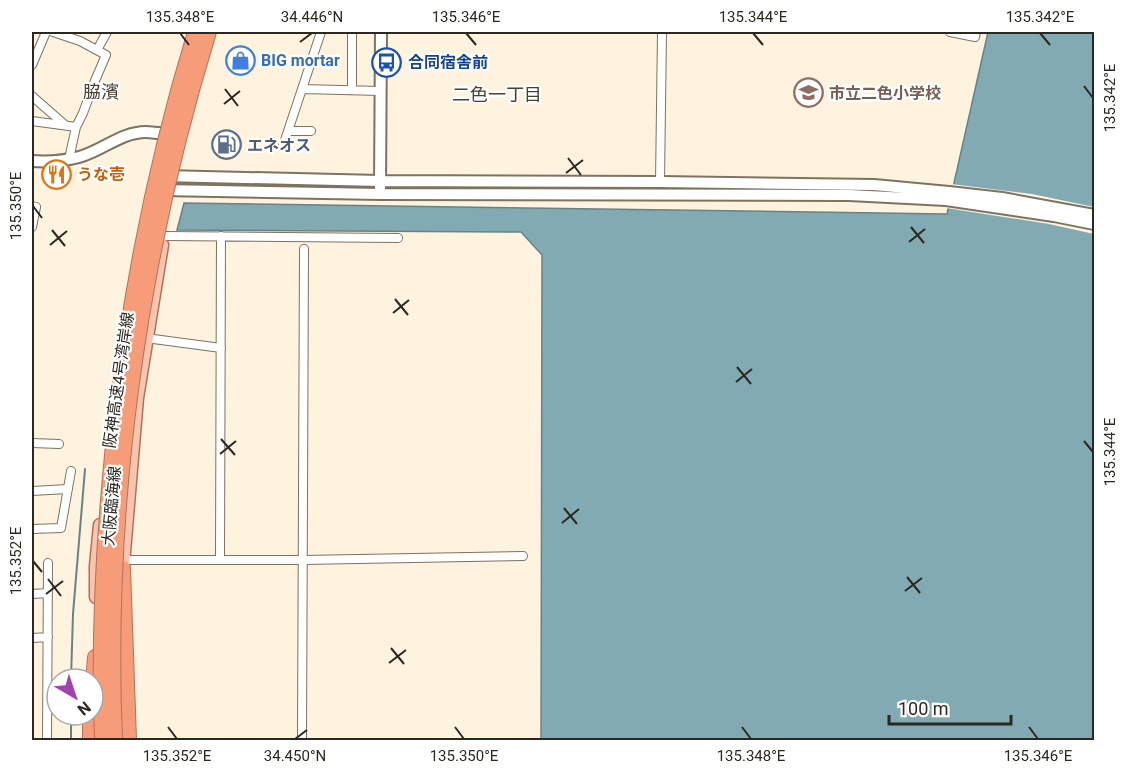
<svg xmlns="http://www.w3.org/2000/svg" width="1126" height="772" font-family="Roboto,'Noto Sans JP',sans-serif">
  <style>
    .water { fill: #82aab2; stroke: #688386; stroke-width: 1.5 }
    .pier { fill: #fdf3df }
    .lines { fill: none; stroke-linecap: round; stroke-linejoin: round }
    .stream { stroke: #688386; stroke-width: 2 }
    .street-casing { stroke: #7c7361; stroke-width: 10 }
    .secondary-casing { stroke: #7c7361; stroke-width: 14 }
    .primary-casing { stroke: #af735a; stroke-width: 15 }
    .highway-casing { stroke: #af735a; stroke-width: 16 }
    .street { stroke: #fff; stroke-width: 8 }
    .secondary { stroke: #fff; stroke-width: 10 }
    .primary { stroke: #fac4af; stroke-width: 12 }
    .highway { stroke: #f69c79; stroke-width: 14 }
    .highway-bridge-casing { stroke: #af735a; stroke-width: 16; stroke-linecap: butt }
    .highway-bridge { stroke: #f69c79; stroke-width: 14 }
    .ticks { fill: none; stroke: #2b2820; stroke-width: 2 }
    .labels { text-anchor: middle; stroke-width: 4.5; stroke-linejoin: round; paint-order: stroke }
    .shop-label { font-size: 16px; font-weight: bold; fill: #366cbe; stroke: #fff; text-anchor: start }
    .transit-label { font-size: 16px; font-weight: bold; fill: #164399; stroke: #fff; text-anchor: start }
    .education-label { font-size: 16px; font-weight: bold; fill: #785e54; stroke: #fff; text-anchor: start }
    .service-label { font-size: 16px; font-weight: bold; fill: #4e5e75; stroke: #fff; text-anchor: start }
    .food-label { font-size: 16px; font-weight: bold; fill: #c56008; stroke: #fff; text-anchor: start }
    .street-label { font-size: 16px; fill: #2b2820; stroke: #fff }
    .neighbourhood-label { font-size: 18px; fill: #484030; stroke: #fff }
    .neatline { fill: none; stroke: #2b2820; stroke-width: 2 }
    .ticks-label { font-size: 15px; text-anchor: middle; fill: #2b2820 }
  </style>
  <rect width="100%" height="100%" fill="#fdf3df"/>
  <path class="water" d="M 988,32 L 1094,32 L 1094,740 L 541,740 L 542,255 L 521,232 L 177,230 L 184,203 L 947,214 Z"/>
  <path class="pier" d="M 951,184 L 1032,194 L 1094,207 L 1094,234 L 1049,224 L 946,208 Z"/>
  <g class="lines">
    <path class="stream" d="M 71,679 L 73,614 L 85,469
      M 71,715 L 71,740"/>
    <defs>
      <path id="street" d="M 53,32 L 80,41 L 106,55 L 94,83 L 83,113 L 76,127 L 69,159
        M 950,32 L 975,37 L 976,32
        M 97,50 L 107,32
        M 32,65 L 46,32
        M 303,89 L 380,91
        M 352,90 L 352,32
        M 32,96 L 65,125
        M 32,121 L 76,127
        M 289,131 L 311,131
        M 283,146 L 321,32
        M 660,182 L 662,32
        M 32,206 L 36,207 L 32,227
        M 164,236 L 398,238
        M 146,338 L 221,348
        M 32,443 L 59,444
        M 32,491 L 68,489
        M 32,529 L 61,528 L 71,471
        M 123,560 L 303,560 L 523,556
        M 220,560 L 221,236
        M 32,594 L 48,593
        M 32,638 L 48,637
        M 47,740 L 48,563
        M 302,740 L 304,249"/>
      <path id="secondary" d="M 32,161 C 47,162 64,161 79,157 C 102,151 121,132 146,132 C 150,132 155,133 160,133
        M 164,176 L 380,181 L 660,182 L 874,185 L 949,192 L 1002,198 L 1094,215
        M 380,188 L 381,32
        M 161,190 L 380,194 L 849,195 L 946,200 L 1054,216 L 1094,224"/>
      <path id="primary" d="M 122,576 L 137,398 L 162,245
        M 96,597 L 96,566 L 100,525"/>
      <path id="highway" d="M 123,568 L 129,740
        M 93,684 L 95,657
        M 90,740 L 90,715"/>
    </defs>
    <use href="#street" class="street-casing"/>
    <use href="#secondary" class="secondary-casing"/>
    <use href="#primary" class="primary-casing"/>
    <use href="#highway" class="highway-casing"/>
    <use href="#street" class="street"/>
    <use href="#secondary" class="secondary"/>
    <use href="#primary" class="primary"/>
    <use href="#highway" class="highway"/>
    <defs>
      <path id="highway-bridge" d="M 102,740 C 98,642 103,544 113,445 C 127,305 154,166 195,32
        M 115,740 C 105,502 139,260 209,32"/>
    </defs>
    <use href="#highway-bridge" class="highway-bridge-casing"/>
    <use href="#highway-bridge" class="highway-bridge"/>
  </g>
  <path class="ticks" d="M 180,33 L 189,45M 466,33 L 476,45M 753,33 L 763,45M 1040,33 L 1050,45M 300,42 L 312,33M 1084,86 L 1093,98M 225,89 L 238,106M 224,104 L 240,91M 568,158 L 581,175M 566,173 L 583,160M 33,206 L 42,218M 911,227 L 924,243M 52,230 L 65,246M 909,242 L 925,229M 50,245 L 67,231M 395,299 L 408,315M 393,313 L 409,300M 737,367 L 751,384M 736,382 L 752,369M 221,439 L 235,455M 1084,441 L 1093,452M 220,454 L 236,441M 564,508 L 577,524M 562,523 L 579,509M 33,561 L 42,572M 907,577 L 920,593M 48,579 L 61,596M 905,591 L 922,578M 46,594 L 63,581M 391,648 L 404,664M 389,663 L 406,650M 168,727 L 177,739M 455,727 L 464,739M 742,727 L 751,739M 1029,727 L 1038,739M 295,739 L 307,730"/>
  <defs>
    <symbol id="shop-ring" viewBox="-11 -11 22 22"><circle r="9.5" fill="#fff" stroke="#3f7fe0" stroke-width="1.5"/><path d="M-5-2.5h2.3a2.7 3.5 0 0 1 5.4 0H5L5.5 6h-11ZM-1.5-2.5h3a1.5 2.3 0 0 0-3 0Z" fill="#3f7fe0"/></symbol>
    <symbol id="bus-ring" viewBox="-11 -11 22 22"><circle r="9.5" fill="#fff" stroke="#1a4fb4" stroke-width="1.5"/><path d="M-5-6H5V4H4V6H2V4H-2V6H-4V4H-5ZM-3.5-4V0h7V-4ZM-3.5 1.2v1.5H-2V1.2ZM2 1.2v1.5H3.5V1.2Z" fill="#1a4fb4"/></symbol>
    <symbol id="school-ring" viewBox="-11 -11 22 22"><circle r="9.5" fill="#fff" stroke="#8d6e63" stroke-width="1.5"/><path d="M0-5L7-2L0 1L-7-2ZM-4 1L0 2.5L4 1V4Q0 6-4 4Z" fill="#8d6e63"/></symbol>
    <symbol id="fuel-ring" viewBox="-11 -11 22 22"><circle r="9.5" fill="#fff" stroke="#5c6f8a" stroke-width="1.5"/><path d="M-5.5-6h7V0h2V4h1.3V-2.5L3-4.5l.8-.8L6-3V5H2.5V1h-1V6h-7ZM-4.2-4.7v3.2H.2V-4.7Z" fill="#5c6f8a"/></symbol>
    <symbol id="restaurant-ring" viewBox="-11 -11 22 22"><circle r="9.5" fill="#fff" stroke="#e8710a" stroke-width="1.5"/><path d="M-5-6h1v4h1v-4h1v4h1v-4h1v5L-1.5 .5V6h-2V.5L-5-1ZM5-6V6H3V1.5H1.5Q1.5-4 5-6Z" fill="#e8710a"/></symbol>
  </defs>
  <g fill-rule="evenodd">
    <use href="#shop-ring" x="224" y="44" width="33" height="33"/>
    <use href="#bus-ring" x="370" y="46" width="33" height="33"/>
    <use href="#school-ring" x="792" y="76" width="33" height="33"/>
    <use href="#fuel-ring" x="210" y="128" width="33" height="33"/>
    <use href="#restaurant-ring" x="40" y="158" width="33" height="33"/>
  </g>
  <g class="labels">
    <g class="shop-label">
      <text x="261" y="66">BIG mortar</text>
    </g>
    <g class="transit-label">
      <text x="408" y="68">合同宿舎前</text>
    </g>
    <g class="education-label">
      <text x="829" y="99">市立二色小学校</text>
    </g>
    <g class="service-label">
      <text x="247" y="151">エネオス</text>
    </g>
    <g class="food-label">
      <text x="77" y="180">うな壱</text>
    </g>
    <g class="street-label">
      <text transform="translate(118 380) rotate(-82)" y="6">阪神高速4号湾岸線</text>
      <text transform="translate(111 506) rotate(-85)" y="6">大阪臨海線</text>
    </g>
    <g class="neighbourhood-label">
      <text x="101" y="98">脇濱</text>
      <text x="497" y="101">二色一丁目</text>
    </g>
  </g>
  <rect width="1126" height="772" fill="none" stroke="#ffffff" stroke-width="66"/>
  <g transform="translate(75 697) rotate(141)"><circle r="28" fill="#ffffff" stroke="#aaa9a6" stroke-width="1.5"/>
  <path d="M0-4.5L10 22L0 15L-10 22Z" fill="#a043ad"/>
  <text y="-9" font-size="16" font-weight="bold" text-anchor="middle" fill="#2b2820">N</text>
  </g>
  <path d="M889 715v9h122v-9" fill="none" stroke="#2b2820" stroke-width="3"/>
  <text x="898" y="715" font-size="18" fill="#2b2820" stroke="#ffffff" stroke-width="4.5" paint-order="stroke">100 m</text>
  <rect x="33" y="33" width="1060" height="706" class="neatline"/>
  <g class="ticks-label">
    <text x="180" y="22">135.348°E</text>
    <text x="312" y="22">34.446°N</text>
    <text x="466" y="22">135.346°E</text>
    <text x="753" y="22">135.344°E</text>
    <text x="1040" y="22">135.342°E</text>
    <text transform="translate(1110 98) rotate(-90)" y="5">135.342°E</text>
    <text transform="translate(16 206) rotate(-90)" y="5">135.350°E</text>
    <text transform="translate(1110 452) rotate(-90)" y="5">135.344°E</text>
    <text transform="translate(16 561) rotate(-90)" y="5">135.352°E</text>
    <text x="177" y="761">135.352°E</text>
    <text x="295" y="761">34.450°N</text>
    <text x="464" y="761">135.350°E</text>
    <text x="751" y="761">135.348°E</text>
    <text x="1038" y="761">135.346°E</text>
  </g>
</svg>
